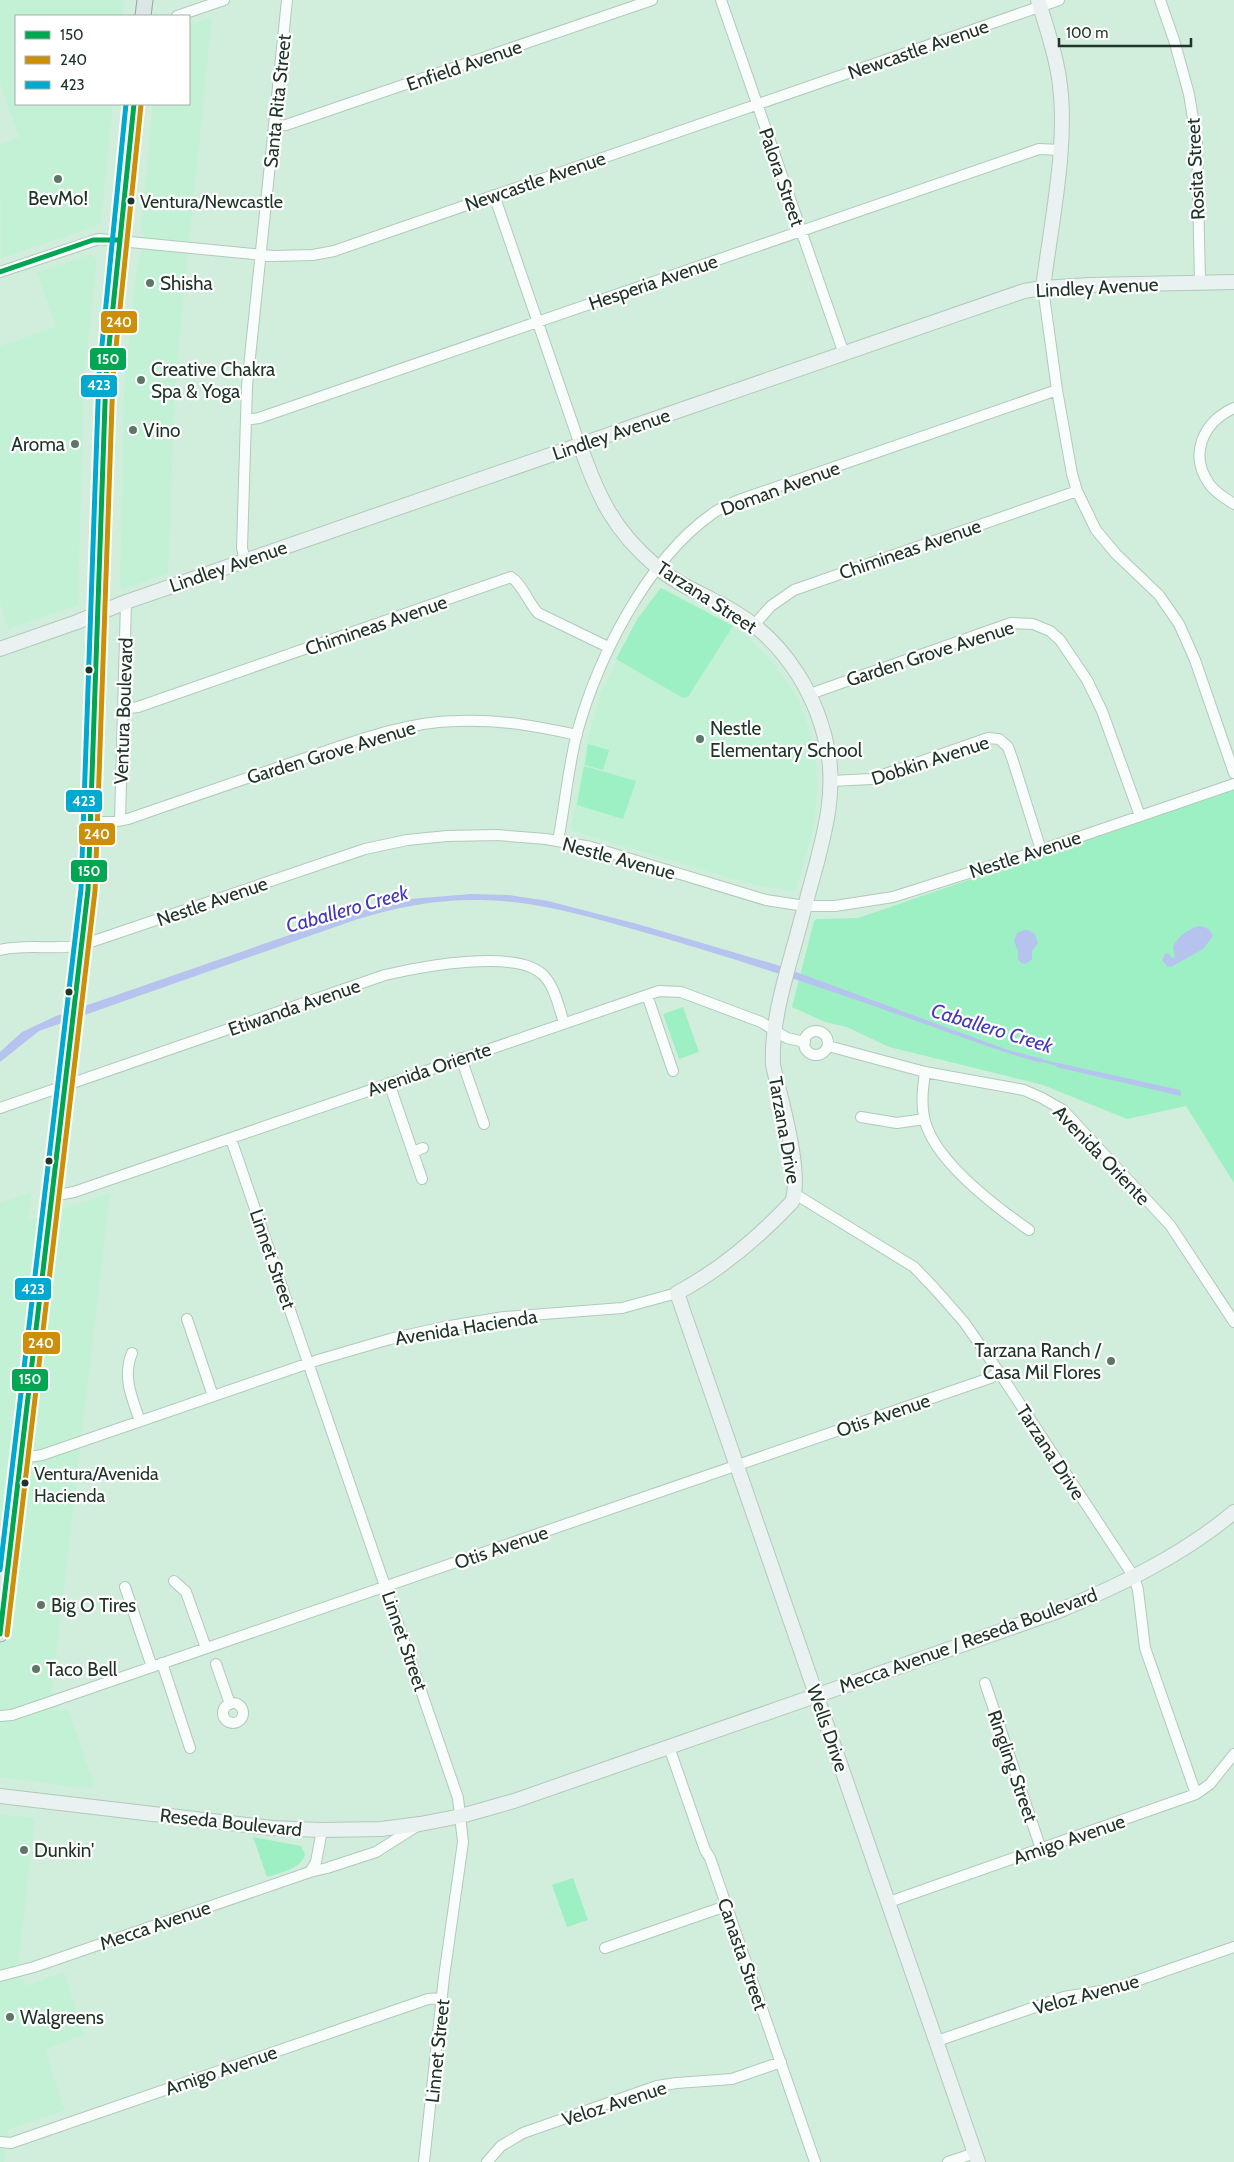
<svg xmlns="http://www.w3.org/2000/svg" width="1234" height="2162" font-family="Cabin,sans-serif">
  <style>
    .built { fill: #c3f1d6 }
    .green { fill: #9defc4 }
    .water { fill: #b5c3ee }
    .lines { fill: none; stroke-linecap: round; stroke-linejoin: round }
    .stream { stroke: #b5c3ee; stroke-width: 2.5 }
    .street-casing { stroke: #b2c9bb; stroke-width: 12 }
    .secondary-casing { stroke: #b2c9bb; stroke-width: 16 }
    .primary-casing { stroke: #8da9a4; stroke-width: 17 }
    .street { stroke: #f8fcfa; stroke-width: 10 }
    .secondary { stroke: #eaf1f1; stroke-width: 14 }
    .primary { stroke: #dbe7e7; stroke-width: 15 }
    .bus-1-casing { stroke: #fff; stroke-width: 9 }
    .bus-2-casing { stroke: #fff; stroke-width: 9 }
    .bus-3-casing { stroke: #fff; stroke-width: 9 }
    .bus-1 { stroke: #00a651; stroke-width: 5 }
    .bus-2 { stroke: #cc8f08; stroke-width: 5 }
    .bus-3 { stroke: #00a9ce; stroke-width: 5 }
    .poi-dot { fill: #5e7668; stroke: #fff; stroke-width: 2 }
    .bus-dot { fill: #203529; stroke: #fff; stroke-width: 2 }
    .labels { text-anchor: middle; stroke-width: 4.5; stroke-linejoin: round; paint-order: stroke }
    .bus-label { font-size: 18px; fill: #203529; stroke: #fff; text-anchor: start }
    .street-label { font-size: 19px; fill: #203529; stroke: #fff }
    .poi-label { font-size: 19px; fill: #203529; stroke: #fff; text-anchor: start }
    .water-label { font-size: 20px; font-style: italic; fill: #4339ba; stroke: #fff }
    .line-badge { stroke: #fff; stroke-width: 2 }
    .badge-label { font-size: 14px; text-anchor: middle; font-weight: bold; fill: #fff }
  </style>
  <rect width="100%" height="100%" fill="#d1eedd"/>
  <path class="built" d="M 0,0 L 124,0 L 123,16 L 16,16 L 16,104 L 113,104 L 101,222 L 96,226 L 1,258 L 0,144 L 19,137 L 0,83 Z
    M 212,17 L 176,372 L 168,573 L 124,589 L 120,586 L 124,388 L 138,259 L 141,255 L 144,232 L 141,228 L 153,104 L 189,104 L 189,25 Z
    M 91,254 L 97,260 L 84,381 L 78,605 L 8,629 L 0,603 L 0,346 L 56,327 L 37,272 Z
    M 664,588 L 718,617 L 745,634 L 775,665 L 797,697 L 805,716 L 816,756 L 817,797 L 814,826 L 796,889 L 794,891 L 754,885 L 573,831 L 571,828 L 588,737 L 602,690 L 638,618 L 659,589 Z
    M 32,1192 L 28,1221 L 110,1193 L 52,1691 L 59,1712 L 68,1709 L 95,1787 L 80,1788 L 0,1777 L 0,1203 Z
    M 0,1814 L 35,1818 L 19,1959 L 25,1986 L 64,1972 L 84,2035 L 45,2049 L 65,2110 L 8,2130 L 4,2162 L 0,2162 Z"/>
  <path class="green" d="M 661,588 L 733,626 L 688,697 L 683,698 L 616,659 L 638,618 Z
    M 588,744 L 609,750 L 603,770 L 585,765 Z
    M 584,766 L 636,781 L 623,819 L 577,805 Z
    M 1234,789 L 1234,1183 L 1186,1106 L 1127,1119 L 1043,1085 L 889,1047 L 847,1027 L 825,1022 L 792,1007 L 814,921 L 817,919 L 858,918 Z
    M 683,1007 L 699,1052 L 679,1059 L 663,1014 Z
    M 253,1837 L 301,1846 L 305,1854 C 302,1869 279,1873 267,1877 Z
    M 573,1878 L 588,1920 L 567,1927 L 552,1885 Z"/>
  <path class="water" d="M 471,894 L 509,895 L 548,901 L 641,925 L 777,965 L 1005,1049 L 1043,1059 L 1041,1063 C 995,1050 951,1033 905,1017 C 819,987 732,957 643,932 C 590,917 537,901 481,900 C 438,899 396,907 355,920 L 39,1031 L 0,1062 L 0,1052 L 22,1032 L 56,1016 L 353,913 L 410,899 Z
    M 1198,926 C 1205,926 1210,929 1213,936 L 1203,949 L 1171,967 L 1167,966 L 1162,960 L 1165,954 L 1168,953 L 1172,958 L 1175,957 L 1173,946 C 1180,935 1186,931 1198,926 Z
    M 1024,930 L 1028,930 L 1035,934 L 1038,943 L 1032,951 L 1032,959 L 1026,964 L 1021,963 L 1018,959 L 1018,951 L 1014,941 L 1017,933 Z
    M 1058,1063 L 1180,1090 L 1181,1096 L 1056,1067 Z"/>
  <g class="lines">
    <path class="stream" d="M 1040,1060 L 1059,1065"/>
    <defs>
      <path id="street" d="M 721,0 L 844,354
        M 1160,0 L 1174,40 L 1189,94 L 1197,143 L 1200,283
        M 177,16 L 224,0
        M 275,126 L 286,125 L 652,0
        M 494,195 L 580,445
        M 0,272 L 99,239 L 273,256 L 313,255 L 334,251 L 1059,0
        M 1043,288 L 1057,390 L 1072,474 L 1077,491 L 1096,530 L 1116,554 L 1159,595 L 1179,624 L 1195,660 L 1234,773
        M 1234,408 C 1203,422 1188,455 1210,485 C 1216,493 1226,499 1234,504
        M 246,420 L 259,418 L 1039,149 L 1061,150
        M 245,561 L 242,548 L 247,386 L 287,0
        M 754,625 L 771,606 L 794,590 L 1077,491
        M 810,694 L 1011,623 L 1033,624 L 1050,631 L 1060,640 L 1087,680 L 1102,711 L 1140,816
        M 123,709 L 138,707 L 511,577 C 522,584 528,602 538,613 L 608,647
        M 831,781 L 871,779 L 988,738 L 999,739 L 1008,747 L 1013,761 L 1041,850
        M 120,820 L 126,602
        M 91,822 L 111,822 L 128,819 C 185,799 242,780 300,760 C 351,743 402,722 457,721 C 498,719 537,726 577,735
        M 558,841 C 565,805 568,768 577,733 C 598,657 647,560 712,514 C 720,508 730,504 739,500 L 1057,390
        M 0,950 C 29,943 54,951 82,945 L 365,849 L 407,840 L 447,836 L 497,835 L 546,839 L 591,847 L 766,900 L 805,906 L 835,906 L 893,897 L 1041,850 L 1234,784
        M 647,995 L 673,1071
        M804 1043a12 12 0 1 1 24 0a12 12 0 1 1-24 0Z
        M 828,1046 L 925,1072 L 1024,1090 L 1042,1098 L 1063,1110 L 1170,1225 L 1234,1322
        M 461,1058 L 484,1124
        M 925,1072 C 923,1087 921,1102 924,1117 C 932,1159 996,1207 1029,1230
        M 389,1083 L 422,1179
        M 0,1108 L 385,975 C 419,967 521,947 545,977 C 555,988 559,1008 564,1023
        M 861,1117 L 897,1123 L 924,1119
        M 231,1139 L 458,1798 L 463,1842 L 444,1977 L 424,2162
        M 413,1152 L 423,1148
        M 795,1194 L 914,1267 L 935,1289 L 964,1322 L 999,1372 L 1134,1577 L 1138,1590 L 1145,1648 L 1196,1794
        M 52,1196 L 74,1192 L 659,991 L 681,992 L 761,1022 L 787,1038 L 805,1042
        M 187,1319 L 213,1396
        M 132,1353 C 122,1377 132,1398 140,1421
        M 22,1458 L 42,1455 L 318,1360 L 390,1339 L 444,1327 L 504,1317 L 622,1308 L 677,1293
        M 174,1581 L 186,1592 L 206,1648
        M 125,1587 L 152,1667
        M 162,1663 L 190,1748
        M 216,1664 L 230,1704
        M 985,1683 L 1041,1849
        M223 1713a10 10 0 1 1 20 0a10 10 0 1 1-20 0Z
        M 0,1716 L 12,1715 L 56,1700 L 990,1378 L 999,1372
        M 669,1747 L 705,1850 L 710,1858 L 815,2162
        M 310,1872 L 316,1862 L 322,1830
        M 889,1902 L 1196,1794 L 1210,1784 L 1234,1754
        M 605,1948 L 726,1906
        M 0,1976 L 34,1967 L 310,1872 L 327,1868 L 376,1852 L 417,1826
        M 937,2041 L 1064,1997 L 1113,1989 L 1234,1947
        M 0,2142 L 11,2143 L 428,1999 L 442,1998
        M 487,2162 L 501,2146 L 523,2133 L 657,2086 L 677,2083 L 732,2079 L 781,2062
        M 948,2162 L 975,2153"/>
      <path id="secondary" d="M 1038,0 C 1046,26 1055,51 1059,78 C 1069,142 1051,223 1043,288
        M 580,445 C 598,497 614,531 657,567 C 679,586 708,596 733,611 C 785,641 820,698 829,758 C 834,794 826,827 817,862 C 810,888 803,913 796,939 C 785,979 771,1023 773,1065 C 780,1097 803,1173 792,1202 C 758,1238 722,1269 677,1293 L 978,2162
        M 0,649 L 77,622 L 126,602 L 1024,291 L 1043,288 L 1089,285 L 1234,282
        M 0,1796 L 272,1828 L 322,1830 L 381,1829 L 420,1824 L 461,1816 L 514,1801 L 1056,1612 C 1118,1586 1182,1556 1234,1512"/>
      <path id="primary" d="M 143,16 L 145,0
        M 0,1634 L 88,890 L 106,375 L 134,104"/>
    </defs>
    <use href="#street" class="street-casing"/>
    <use href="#secondary" class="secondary-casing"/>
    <use href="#primary" class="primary-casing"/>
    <use href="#street" class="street"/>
    <use href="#secondary" class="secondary"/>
    <use href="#primary" class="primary"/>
    <defs>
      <path id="bus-1" d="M 0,272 L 93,240 L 119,240
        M 0,1634 L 88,890 L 106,375 L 134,104"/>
      <path id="bus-2" d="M 7,1635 L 95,891 L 113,376 L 141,105"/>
      <path id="bus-3" d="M 0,1570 L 81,889 L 99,375 L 126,104"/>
    </defs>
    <use href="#bus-1" class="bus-1-casing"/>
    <use href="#bus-2" class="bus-2-casing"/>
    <use href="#bus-3" class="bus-3-casing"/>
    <use href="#bus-1" class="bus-1"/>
    <use href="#bus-2" class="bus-2"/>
    <use href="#bus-3" class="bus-3"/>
  </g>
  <g class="poi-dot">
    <circle cx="58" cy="179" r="5"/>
    <circle cx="150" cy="283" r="5"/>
    <circle cx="141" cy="380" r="5"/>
    <circle cx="133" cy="430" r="5"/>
    <circle cx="75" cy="444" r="5"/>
    <circle cx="700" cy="739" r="5"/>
    <circle cx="1111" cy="1361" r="5"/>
    <circle cx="41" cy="1605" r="5"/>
    <circle cx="36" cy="1669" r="5"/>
    <circle cx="24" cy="1850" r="5"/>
    <circle cx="10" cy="2017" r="5"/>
  </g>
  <g class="bus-dot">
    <circle cx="131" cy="201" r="4.5"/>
    <circle cx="89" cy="670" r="4.5"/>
    <circle cx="69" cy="992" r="4.5"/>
    <circle cx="49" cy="1161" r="4.5"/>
    <circle cx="25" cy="1483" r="4.5"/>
  </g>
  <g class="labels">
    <g class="bus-label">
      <text x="140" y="208">Ventura/Newcastle</text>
      <text x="34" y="1480">Ventura/Avenida<tspan x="34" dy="22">Hacienda</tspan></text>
    </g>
    <g class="street-label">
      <text transform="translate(918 49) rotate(-19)" y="7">Newcastle Avenue</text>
      <text transform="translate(464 65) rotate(-19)" y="7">Enfield Avenue</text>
      <text transform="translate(277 101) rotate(-84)" y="7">Santa Rita Street</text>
      <text transform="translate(1195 169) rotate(-93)" y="7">Rosita Street</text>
      <text transform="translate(782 177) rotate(71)" y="7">Palora Street</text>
      <text transform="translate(535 181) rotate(-19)" y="7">Newcastle Avenue</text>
      <text transform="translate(653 282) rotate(-19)" y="7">Hesperia Avenue</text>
      <text transform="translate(1097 287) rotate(-3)" y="7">Lindley Avenue</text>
      <text transform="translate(611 434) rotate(-19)" y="7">Lindley Avenue</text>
      <text transform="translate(780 488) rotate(-20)" y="7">Doman Avenue</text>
      <text transform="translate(910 549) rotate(-19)" y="7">Chimineas Avenue</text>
      <text transform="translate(228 566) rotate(-19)" y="7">Lindley Avenue</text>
      <text transform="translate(707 597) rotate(33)" y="7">Tarzana Street</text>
      <text transform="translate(376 625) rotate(-19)" y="7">Chimineas Avenue</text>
      <text transform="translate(930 653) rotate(-18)" y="7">Garden Grove Avenue</text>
      <text transform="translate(123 711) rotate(-88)" y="7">Ventura Boulevard</text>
      <text transform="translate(331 752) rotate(-17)" y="7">Garden Grove Avenue</text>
      <text transform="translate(930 760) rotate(-18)" y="7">Dobkin Avenue</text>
      <text transform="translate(1025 854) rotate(-18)" y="7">Nestle Avenue</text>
      <text transform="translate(619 858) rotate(15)" y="7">Nestle Avenue</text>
      <text transform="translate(212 901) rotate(-19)" y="7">Nestle Avenue</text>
      <text transform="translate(294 1007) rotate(-19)" y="7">Etiwanda Avenue</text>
      <text transform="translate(429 1069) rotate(-19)" y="7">Avenida Oriente</text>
      <text transform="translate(785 1130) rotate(80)" y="7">Tarzana Drive</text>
      <text transform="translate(1102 1155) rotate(46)" y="7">Avenida Oriente</text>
      <text transform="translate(273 1259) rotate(71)" y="7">Linnet Street</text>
      <text transform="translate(466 1327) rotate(-9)" y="7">Avenida Hacienda</text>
      <text transform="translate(883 1415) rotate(-19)" y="7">Otis Avenue</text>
      <text transform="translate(1051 1452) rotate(57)" y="7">Tarzana Drive</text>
      <text transform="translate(501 1547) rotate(-19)" y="7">Otis Avenue</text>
      <text transform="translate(968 1640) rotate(-20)" y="7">Mecca Avenue / Reseda Boulevard</text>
      <text transform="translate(405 1641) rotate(71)" y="7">Linnet Street</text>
      <text transform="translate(828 1728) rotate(71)" y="7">Wells Drive</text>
      <text transform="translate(1013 1766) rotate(71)" y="7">Ringling Street</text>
      <text transform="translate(231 1822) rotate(6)" y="7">Reseda Boulevard</text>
      <text transform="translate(1069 1839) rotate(-19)" y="7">Amigo Avenue</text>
      <text transform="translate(155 1925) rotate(-19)" y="7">Mecca Avenue</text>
      <text transform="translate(743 1954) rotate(71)" y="7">Canasta Street</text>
      <text transform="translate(1086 1994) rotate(-15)" y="7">Veloz Avenue</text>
      <text transform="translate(437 2051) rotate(-84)" y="7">Linnet Street</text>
      <text transform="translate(221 2070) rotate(-19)" y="7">Amigo Avenue</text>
      <text transform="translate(614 2103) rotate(-18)" y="7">Veloz Avenue</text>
    </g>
    <g class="poi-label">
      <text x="58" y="205" text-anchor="middle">BevMo!</text>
      <text x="160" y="290">Shisha</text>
      <text x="151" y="376">Creative Chakra<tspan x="151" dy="22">Spa &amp; Yoga</tspan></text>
      <text x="143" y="437">Vino</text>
      <text x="65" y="451" text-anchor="end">Aroma</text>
      <text x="710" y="735">Nestle<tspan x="710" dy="22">Elementary School</tspan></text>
      <text x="1101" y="1357" text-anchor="end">Tarzana Ranch /<tspan x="1101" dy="22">Casa Mil Flores</tspan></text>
      <text x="51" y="1612">Big O Tires</text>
      <text x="46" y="1676">Taco Bell</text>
      <text x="34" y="1857">Dunkin'</text>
      <text x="20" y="2024">Walgreens</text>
    </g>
    <g class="water-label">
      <text transform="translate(347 909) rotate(-16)" y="7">Caballero Creek</text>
      <text transform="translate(992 1028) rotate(17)" y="7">Caballero Creek</text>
    </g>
  </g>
  <g class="line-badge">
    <rect x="100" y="310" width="38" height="24" rx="5" fill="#cc8f08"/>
    <rect x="89" y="347" width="38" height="24" rx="5" fill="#00a651"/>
    <rect x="80" y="374" width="38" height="24" rx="5" fill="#00a9ce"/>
    <rect x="65" y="789" width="38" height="24" rx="5" fill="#00a9ce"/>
    <rect x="78" y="822" width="38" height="24" rx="5" fill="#cc8f08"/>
    <rect x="70" y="859" width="38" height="24" rx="5" fill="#00a651"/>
    <rect x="14" y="1277" width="38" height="24" rx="5" fill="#00a9ce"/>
    <rect x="22" y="1331" width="39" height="24" rx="5" fill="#cc8f08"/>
    <rect x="11" y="1368" width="38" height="24" rx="5" fill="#00a651"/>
  </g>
  <g class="badge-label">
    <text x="119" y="327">240</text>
    <text x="108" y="364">150</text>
    <text x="99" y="390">423</text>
    <text x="84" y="806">423</text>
    <text x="97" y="839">240</text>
    <text x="89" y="876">150</text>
    <text x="33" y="1294">423</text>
    <text x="41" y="1348">240</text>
    <text x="30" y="1384">150</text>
  </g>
  <rect x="15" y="15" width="175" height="90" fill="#ffffff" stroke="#a6aea9"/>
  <rect x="25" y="31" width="25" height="8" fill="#00a651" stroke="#a6aea9"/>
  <text x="60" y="40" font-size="15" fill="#203529">150</text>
  <rect x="25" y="56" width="25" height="8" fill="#cc8f08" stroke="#a6aea9"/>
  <text x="60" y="65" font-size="15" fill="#203529">240</text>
  <rect x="25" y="81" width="25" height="8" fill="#00a9ce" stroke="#a6aea9"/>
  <text x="60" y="90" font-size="15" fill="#203529">423</text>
  <path d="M1059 38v8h132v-8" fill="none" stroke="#203529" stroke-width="2.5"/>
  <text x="1066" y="38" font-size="15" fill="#203529" stroke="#ffffff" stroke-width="4" paint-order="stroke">100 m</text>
</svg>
